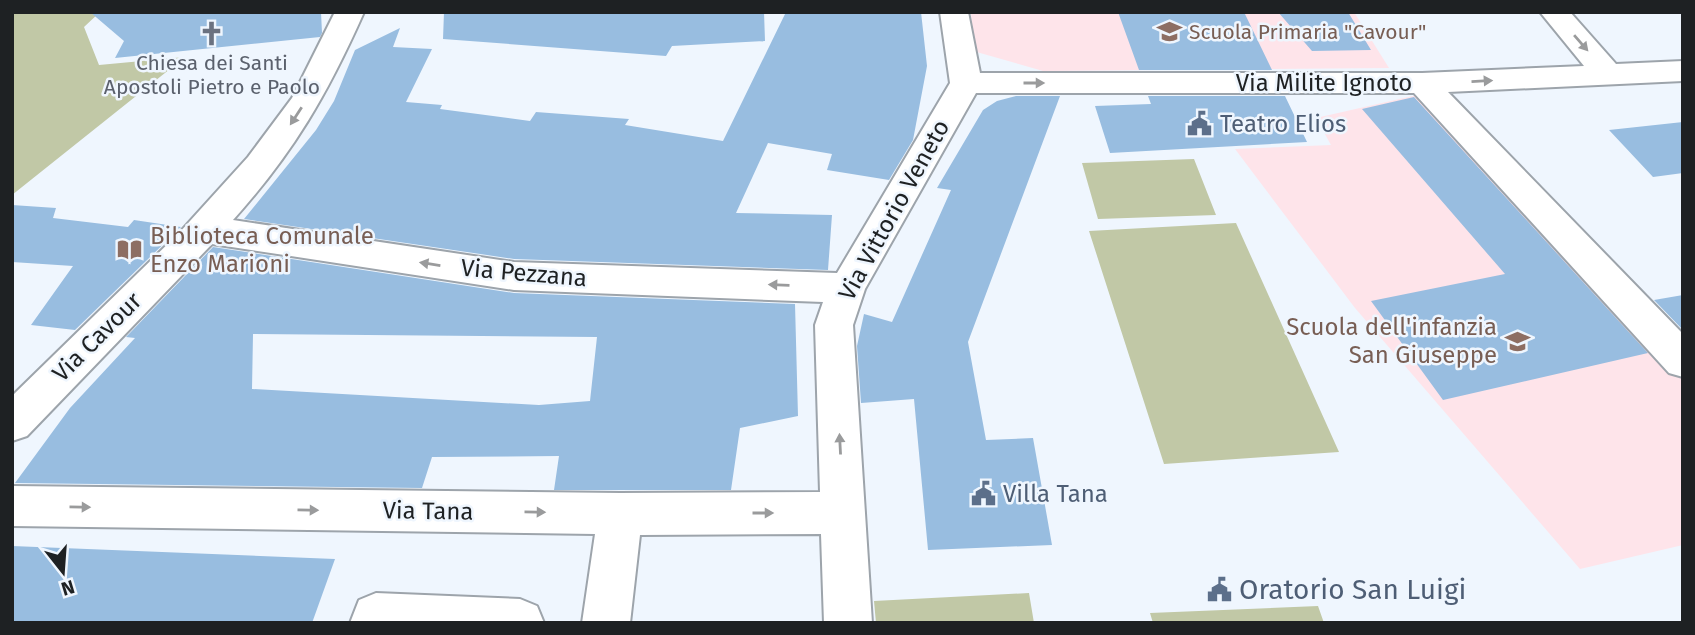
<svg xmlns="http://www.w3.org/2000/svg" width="1695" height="635" font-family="'Fira Sans',sans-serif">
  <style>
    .education { fill: #fee4ea }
    .green { fill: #c1c8a6 }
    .building { fill: #98bde0; fill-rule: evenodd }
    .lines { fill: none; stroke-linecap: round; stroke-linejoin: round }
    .minor-casing { stroke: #9da4ab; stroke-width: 4 }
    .minor { fill: #fff; fill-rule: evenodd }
    .oneway { fill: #9a9b9c }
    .labels { text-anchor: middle; stroke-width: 5; stroke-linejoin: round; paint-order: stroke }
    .far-education-label { font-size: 21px; fill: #785e54; stroke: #eff6fe; text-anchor: start }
    .far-worship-label { font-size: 21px; fill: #5b616d; stroke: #eff6fe }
    .street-label { font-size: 24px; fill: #1e2123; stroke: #eff6fe }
    .service-label { font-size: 24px; fill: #4e5e75; stroke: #eff6fe; text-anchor: start }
    .education-label { font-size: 24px; fill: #785e54; stroke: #eff6fe; text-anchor: start }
    .near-service-label { font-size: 28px; fill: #4e5e75; stroke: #eff6fe; text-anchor: start }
  </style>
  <rect width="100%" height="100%" fill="#eff6fe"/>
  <path class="education" d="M 971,12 L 1354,12 L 1389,68 L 1043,71 L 973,51 Z
    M 1417,95 L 1683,374 L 1683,545 L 1580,569 L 1355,308 L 1235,149 L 1331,145 L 1316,118 Z"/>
  <path class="green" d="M 12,12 L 100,12 L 84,27 L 99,65 L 185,57 L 12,195 Z
    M 1194,159 L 1216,215 L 1098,219 L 1082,163 Z
    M 1236,223 L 1339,452 L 1164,464 L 1089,231 Z
    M 1029,593 L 1034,623 L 876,623 L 874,601 Z
    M 1318,606 L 1324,623 L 1153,623 L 1150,613 Z"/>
  <path class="building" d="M 90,12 L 321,12 L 322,33 L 320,37 L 115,58 L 124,41 Z
    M 444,12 L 764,12 L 765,41 L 672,46 L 666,56 L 443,39 Z
    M 786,12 L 921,12 L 927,66 L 913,140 L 889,180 L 827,170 L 832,154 L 768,143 L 736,213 L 832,215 L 828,270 L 514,259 L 244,219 L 316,130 L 334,101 L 355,50 L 400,28 L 393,47 L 432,49 L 406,102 L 442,105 L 440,109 L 530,121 L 536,112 L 629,119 L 625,125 L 723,141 Z
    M 1118,12 L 1244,12 L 1272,70 L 1139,70 Z
    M 1278,12 L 1348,12 L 1371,50 L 1312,51 Z
    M 1016,96 L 1060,96 L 968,342 L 986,440 L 1033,438 L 1052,545 L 928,550 L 914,399 L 861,403 L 857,346 L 864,314 L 892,322 L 951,190 L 937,188 L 983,110 L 997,101 Z
    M 1148,96 L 1285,96 L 1307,142 L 1110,153 L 1095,106 L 1151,104 Z
    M 1414,97 L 1648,353 L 1443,400 L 1371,301 L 1505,274 L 1362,109 Z
    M 1683,122 L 1683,173 L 1653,177 L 1609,130 Z
    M 12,205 L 56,208 L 53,218 L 128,227 L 134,220 L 181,227 L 75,330 L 31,325 L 73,266 L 12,262 Z
    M 213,247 L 514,293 L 795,304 L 798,416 L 740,428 L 731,490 L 554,490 L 559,456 L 432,457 L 422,488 L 15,483 L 70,408 L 135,338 L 126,337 ZM 253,334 L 597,337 L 590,401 L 539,405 L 252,389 Z
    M 1683,295 L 1683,330 L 1654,300 Z
    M 12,546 L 335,559 L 312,623 L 12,623 Z"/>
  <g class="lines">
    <defs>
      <path id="minor" d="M 335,12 L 364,12 C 327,95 294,152 233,220 L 514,262 L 837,273 L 950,83 L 940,12 L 968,12 L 980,73 L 1422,73 L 1584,66 L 1540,12 L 1570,12 L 1616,64 L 1683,61 L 1683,81 L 1448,92 L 1683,334 L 1683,377 L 1669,373 L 1414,93 L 976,93 L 865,289 L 853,325 L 872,623 L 824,623 L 821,534 L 640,535 L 630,623 L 582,623 L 595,534 L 12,526 L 12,486 L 620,493 L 820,492 L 815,325 L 823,302 L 514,290 L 212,244 L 27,436 L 12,441 L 12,396 L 180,232 L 248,157 L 292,98 Z
        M 376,593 L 520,599 L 537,606 L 544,623 L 350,623 L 359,600 Z"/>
    </defs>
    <use href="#minor" class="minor-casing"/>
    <use href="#minor" class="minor"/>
  </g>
  <defs><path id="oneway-solid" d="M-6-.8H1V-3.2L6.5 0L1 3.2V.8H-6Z" transform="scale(1.75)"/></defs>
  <g class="oneway">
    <use href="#oneway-solid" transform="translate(1581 43) rotate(49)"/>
    <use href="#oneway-solid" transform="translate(1482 81) rotate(-3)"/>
    <use href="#oneway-solid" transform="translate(1034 83)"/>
    <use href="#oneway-solid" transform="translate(296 116) rotate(123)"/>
    <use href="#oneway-solid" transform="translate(430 264) rotate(-171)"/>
    <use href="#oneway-solid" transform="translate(779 285) rotate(-178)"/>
    <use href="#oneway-solid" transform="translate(840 444) rotate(-93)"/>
    <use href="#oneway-solid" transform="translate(80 507) rotate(1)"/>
    <use href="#oneway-solid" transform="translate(308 510) rotate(1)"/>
    <use href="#oneway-solid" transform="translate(535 512) rotate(1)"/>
    <use href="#oneway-solid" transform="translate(763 513)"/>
  </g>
  <defs>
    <symbol id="school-bare" viewBox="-9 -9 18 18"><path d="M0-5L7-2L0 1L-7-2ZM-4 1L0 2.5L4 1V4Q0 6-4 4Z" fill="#8d6e63" stroke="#eff6fe" stroke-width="2.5" paint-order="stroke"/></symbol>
    <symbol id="church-bare" viewBox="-9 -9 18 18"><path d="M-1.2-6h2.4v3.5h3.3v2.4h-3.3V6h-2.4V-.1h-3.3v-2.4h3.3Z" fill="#6b7280" stroke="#eff6fe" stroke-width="2.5" paint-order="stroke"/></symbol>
    <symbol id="civic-bare" viewBox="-9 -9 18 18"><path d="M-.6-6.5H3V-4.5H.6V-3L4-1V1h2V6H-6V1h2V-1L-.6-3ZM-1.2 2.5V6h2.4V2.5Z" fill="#5c6f8a" stroke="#eff6fe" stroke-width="2.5" paint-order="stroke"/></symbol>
    <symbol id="library-bare" viewBox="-9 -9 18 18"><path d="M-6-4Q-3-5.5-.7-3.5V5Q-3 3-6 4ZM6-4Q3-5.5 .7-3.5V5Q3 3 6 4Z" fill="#8d6e63" stroke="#eff6fe" stroke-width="2.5" paint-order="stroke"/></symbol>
  </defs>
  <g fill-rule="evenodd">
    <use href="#school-bare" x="1152" y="14" width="35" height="35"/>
    <use href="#church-bare" x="194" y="16" width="35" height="35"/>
    <use href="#civic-bare" x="1182" y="106" width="35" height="35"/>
    <use href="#library-bare" x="112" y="232" width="35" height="35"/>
    <use href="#school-bare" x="1500" y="324" width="35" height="35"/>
    <use href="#civic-bare" x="966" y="476" width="35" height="35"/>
    <use href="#civic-bare" x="1202" y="572" width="35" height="35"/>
  </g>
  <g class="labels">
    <g class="far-education-label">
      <text x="1189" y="39">Scuola Primaria "Cavour"</text>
    </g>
    <g class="far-worship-label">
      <text x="212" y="70">Chiesa dei Santi<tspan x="212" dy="24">Apostoli Pietro e Paolo</tspan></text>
    </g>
    <g class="street-label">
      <text x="1324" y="91">Via Milite Ignoto</text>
      <text transform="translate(894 210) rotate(-61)" y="8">Via Vittorio Veneto</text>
      <text transform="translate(524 273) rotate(5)" y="8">Via Pezzana</text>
      <text transform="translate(97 337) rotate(-45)" y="8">Via Cavour</text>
      <text transform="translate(428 511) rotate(1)" y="8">Via Tana</text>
    </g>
    <g class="service-label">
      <text x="1220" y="132">Teatro Elios</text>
      <text x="1003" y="502">Villa Tana</text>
    </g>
    <g class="education-label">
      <text x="150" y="244">Biblioteca Comunale<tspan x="150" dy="28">Enzo Marioni</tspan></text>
      <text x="1497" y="335" text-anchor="end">Scuola dell'infanzia<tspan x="1497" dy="28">San Giuseppe</tspan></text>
    </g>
    <g class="near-service-label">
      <text x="1239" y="599">Oratorio San Luigi</text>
    </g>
  </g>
  <rect width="1695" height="635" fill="none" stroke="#1e2123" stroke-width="28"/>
  <g transform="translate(63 572) rotate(163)" stroke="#eff6fe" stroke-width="5" paint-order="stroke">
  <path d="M0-5L12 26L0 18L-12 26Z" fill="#1e2123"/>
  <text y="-10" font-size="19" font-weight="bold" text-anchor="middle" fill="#1e2123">N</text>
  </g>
</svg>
